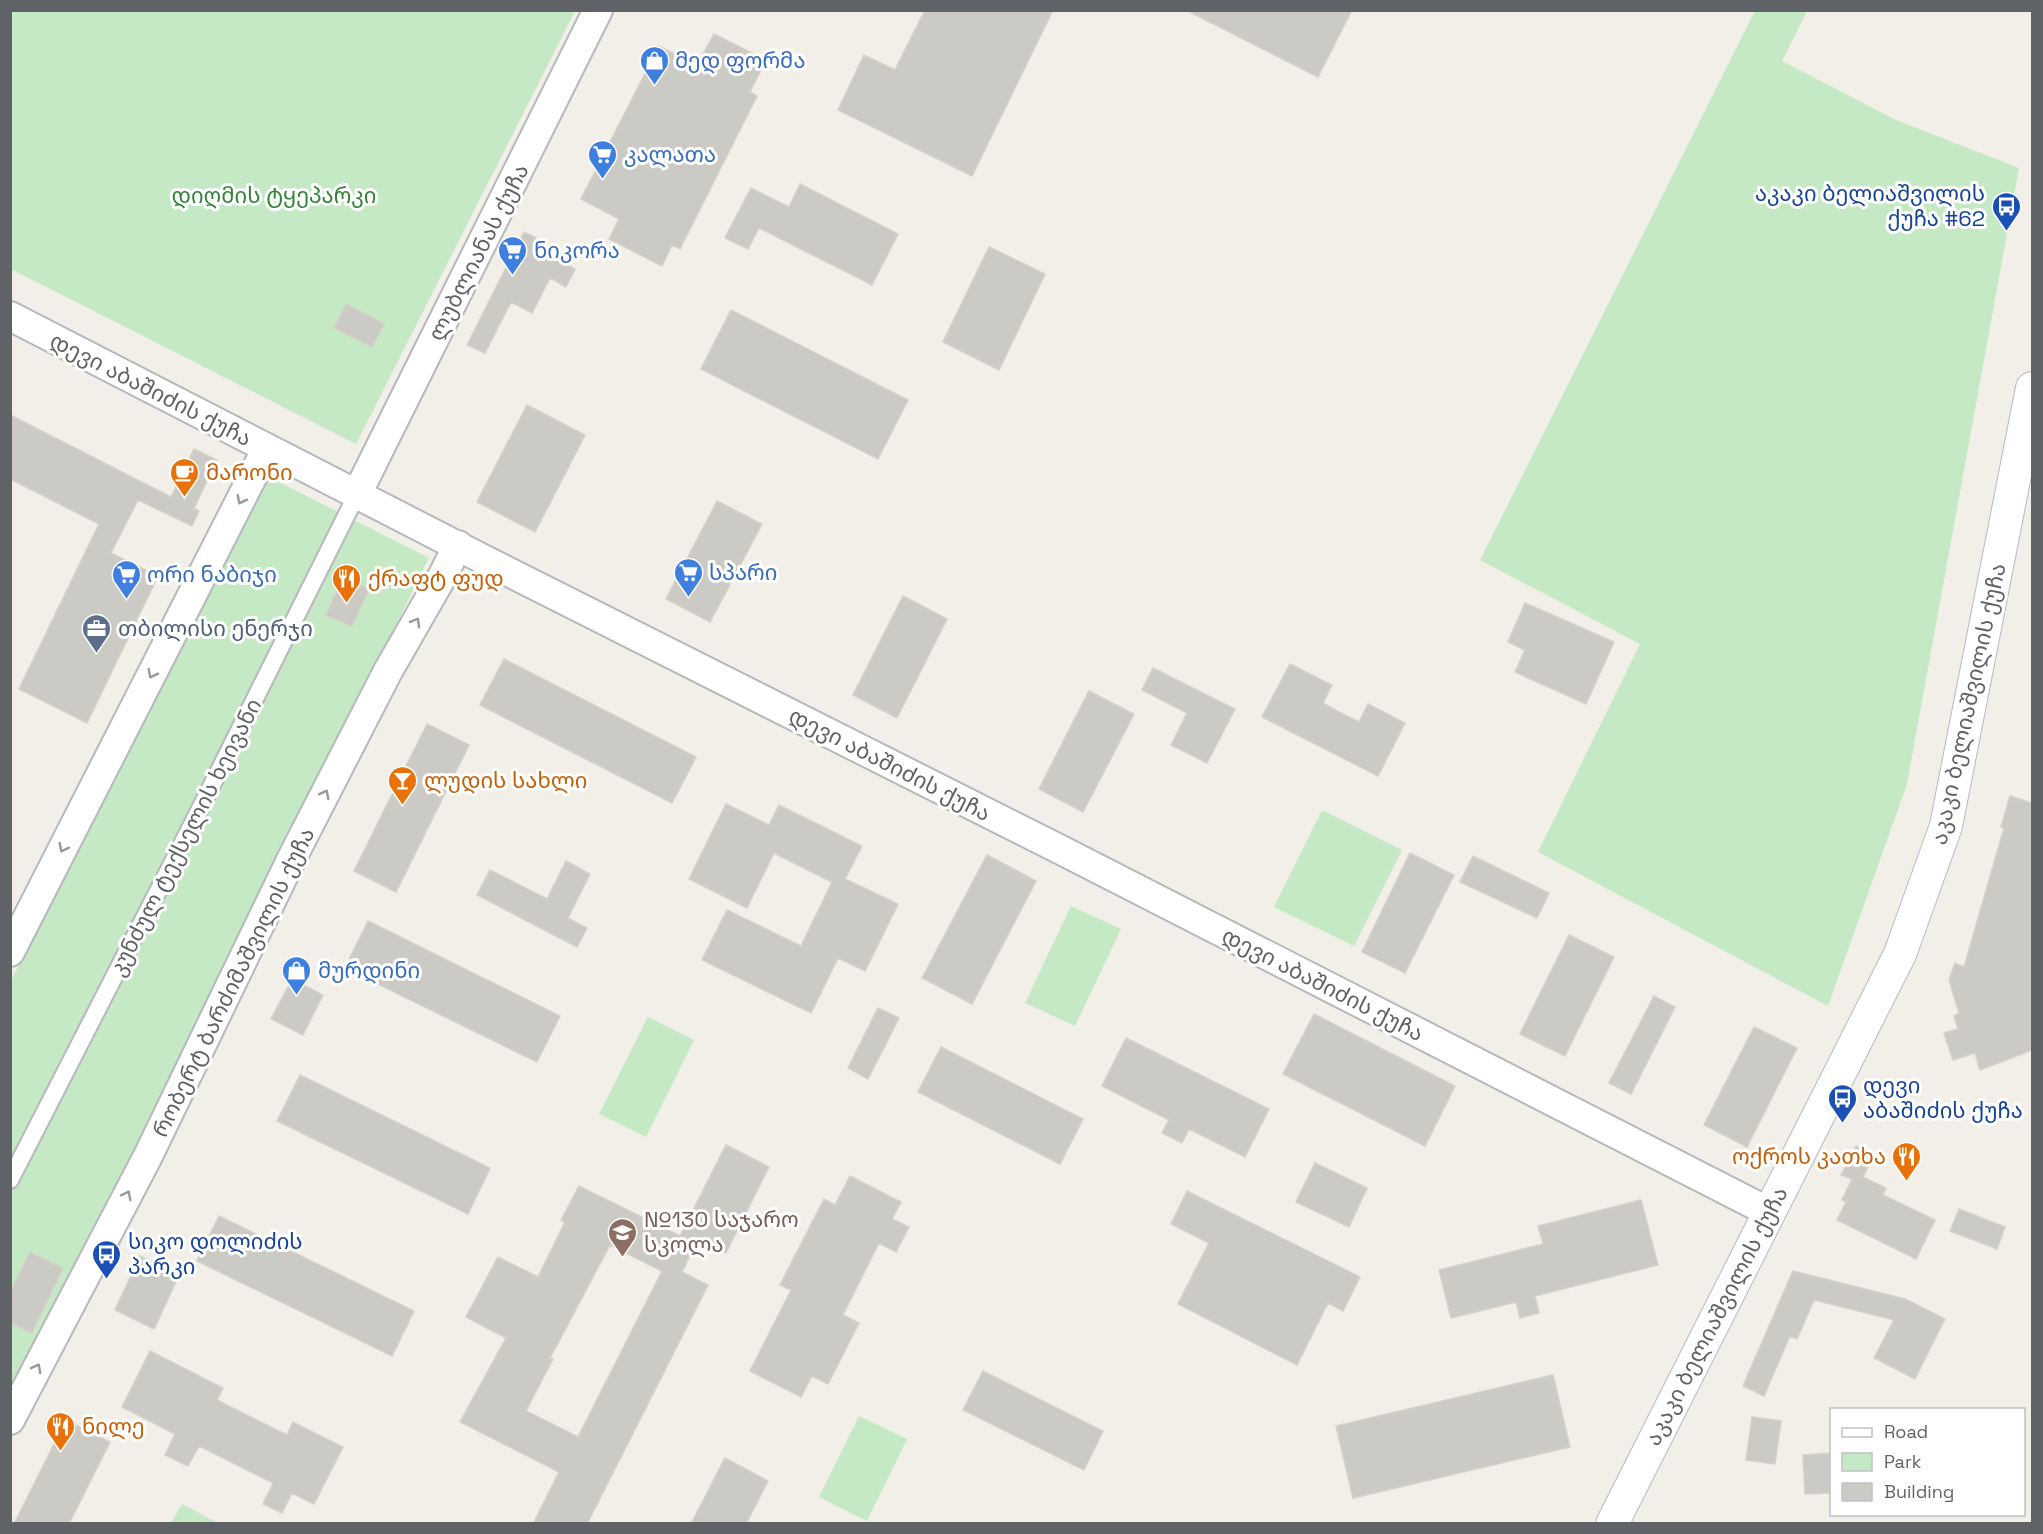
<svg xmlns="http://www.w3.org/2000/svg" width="2043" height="1534" font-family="'Space Grotesk','Noto Sans Georgian',sans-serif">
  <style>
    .green { fill: #c5e8c5 }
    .building { fill: #cccac5; stroke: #d6d1c6; stroke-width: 1.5; fill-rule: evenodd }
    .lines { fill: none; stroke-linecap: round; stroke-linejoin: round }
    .pedestrian-casing { stroke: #b5b8bc; stroke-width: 20 }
    .tertiary-casing { stroke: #b5b8bc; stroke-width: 32 }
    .secondary-casing { stroke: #b6babf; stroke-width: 34 }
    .pedestrian { stroke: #fff; stroke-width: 16 }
    .tertiary { stroke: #fff; stroke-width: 28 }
    .secondary { stroke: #fff; stroke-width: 32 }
    .oneway { stroke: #979a9d }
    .labels { text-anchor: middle; stroke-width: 6; stroke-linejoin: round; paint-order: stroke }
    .shop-label { font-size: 22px; fill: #366cbe; stroke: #fff; text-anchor: start }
    .transit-label { font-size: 22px; fill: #164399; stroke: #fff; text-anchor: start }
    .park-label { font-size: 22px; fill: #348238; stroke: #fff }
    .street-label { font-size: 22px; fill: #5f6368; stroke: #fff }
    .food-label { font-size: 22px; fill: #c56008; stroke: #fff; text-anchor: start }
    .service-label { font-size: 22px; fill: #4e5e75; stroke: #fff; text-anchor: start }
    .education-label { font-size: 22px; fill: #785e54; stroke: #fff; text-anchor: start }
  </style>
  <rect width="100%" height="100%" fill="#f1efe8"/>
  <path class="green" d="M 10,11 L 575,11 L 356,444 L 11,269 Z
    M 1755,11 L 1807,11 L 1782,61 L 1896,120 L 2019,168 L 1907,784 L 1828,1006 L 1538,852 L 1640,644 L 1480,560 Z
    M 273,479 L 429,558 L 11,1408 L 11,981 L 254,491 L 265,480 Z
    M 1322,810 L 1402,850 L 1354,946 L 1274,907 Z
    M 1071,906 L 1121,929 L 1075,1026 L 1025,1003 Z
    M 648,1017 L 694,1040 L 646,1137 L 599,1114 Z
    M 859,1416 L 907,1439 L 867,1521 L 819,1497 Z
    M 182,1504 L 218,1523 L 171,1523 Z"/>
  <path class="building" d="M 925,10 L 1053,10 L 972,176 L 838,110 L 864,55 L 895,70 Z
    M 1186,10 L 1352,10 L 1318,77 Z
    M 714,34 L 766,60 L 750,92 L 757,96 L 680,249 L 672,245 L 662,266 L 609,239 L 619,219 L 581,199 L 659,46 L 697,65 Z
    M 800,184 L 898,234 L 872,285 L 759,228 L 748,249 L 725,238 L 751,188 L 789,207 Z
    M 524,232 L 542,241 L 538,249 L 575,269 L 566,287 L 550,278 L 532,313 L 511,302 L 485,353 L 467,345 Z
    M 989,247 L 1045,274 L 999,370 L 943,342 Z
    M 346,304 L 384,324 L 372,347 L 334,328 Z
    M 731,310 L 908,400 L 878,459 L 701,369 Z
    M 527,405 L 585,435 L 535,532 L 477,502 Z
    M 10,415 L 171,497 L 194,449 L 217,460 L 194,508 L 199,511 L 192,526 L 138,500 L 111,553 L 158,576 L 87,723 L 19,689 L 99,524 L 10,479 Z
    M 717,501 L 762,524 L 710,622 L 666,599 Z
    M 343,578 L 369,589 L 352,626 L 326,615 Z
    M 903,596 L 947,619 L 897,718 L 853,695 Z
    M 1525,603 L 1614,642 L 1586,704 L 1515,672 L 1525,650 L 1508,642 Z
    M 504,659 L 696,757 L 672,803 L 480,705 Z
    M 1290,664 L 1332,685 L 1323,703 L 1339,712 L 1359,722 L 1368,704 L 1405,723 L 1378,776 L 1262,717 Z
    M 1153,668 L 1235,709 L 1207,763 L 1171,745 L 1187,713 L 1142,690 Z
    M 1089,691 L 1134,714 L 1083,812 L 1039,789 Z
    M 427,724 L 469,745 L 396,892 L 354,871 Z
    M 2010,796 L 2032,803 L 2032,1050 L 1980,1070 L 1975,1053 L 1953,1060 L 1944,1033 L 1958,1029 L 1954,1016 L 1959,1013 L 1949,980 L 1955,963 L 1964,967 L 2004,828 L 2001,827 Z
    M 726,804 L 769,825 L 779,805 L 862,846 L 845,879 L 898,904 L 865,971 L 838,958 L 811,1013 L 702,960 L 727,910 L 801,946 L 832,882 L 774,853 L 747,908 L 689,879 Z
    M 1410,853 L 1454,875 L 1405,973 L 1362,952 Z
    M 987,855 L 1036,881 L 972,1004 L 922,978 Z
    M 1473,856 L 1549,893 L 1537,918 L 1460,882 Z
    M 566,861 L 590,874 L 568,918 L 587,928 L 577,947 L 477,895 L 490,870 L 547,899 Z
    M 368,921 L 560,1016 L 537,1062 L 345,968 Z
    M 1569,935 L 1614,957 L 1565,1056 L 1520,1034 Z
    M 292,979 L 323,995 L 303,1035 L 271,1019 Z
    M 1654,996 L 1675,1007 L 1631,1094 L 1609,1083 Z
    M 878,1008 L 899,1018 L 868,1079 L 848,1068 Z
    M 1314,1014 L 1455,1086 L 1425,1146 L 1283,1074 Z
    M 1754,1027 L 1797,1048 L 1747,1147 L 1704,1125 Z
    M 1126,1038 L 1269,1109 L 1245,1157 L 1189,1129 L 1182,1143 L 1162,1133 L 1169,1120 L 1102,1086 Z
    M 941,1047 L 1083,1119 L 1060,1164 L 918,1092 Z
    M 300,1075 L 490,1168 L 468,1214 L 277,1121 Z
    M 726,1145 L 769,1167 L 726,1253 L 698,1239 L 682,1272 L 708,1285 L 587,1524 L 533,1524 L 559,1472 L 460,1422 L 506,1338 L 466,1317 L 498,1257 L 538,1277 L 565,1222 L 561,1220 L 579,1186 L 680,1236 ZM 610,1245 L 662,1271 L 578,1437 L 526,1411 L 553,1359 L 550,1358 Z
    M 1856,1146 L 1874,1155 L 1863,1177 L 1886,1188 L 1883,1195 L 1935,1220 L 1916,1259 L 1837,1220 L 1846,1202 L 1842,1200 L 1852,1179 L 1841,1175 Z
    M 1315,1163 L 1367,1188 L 1349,1227 L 1296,1202 Z
    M 850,1176 L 901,1202 L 892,1219 L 909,1227 L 896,1252 L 879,1243 L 843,1315 L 859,1323 L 828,1384 L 812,1376 L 801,1397 L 750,1371 L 791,1290 L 780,1285 L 824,1199 L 835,1205 Z
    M 1187,1191 L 1360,1277 L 1343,1311 L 1328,1303 L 1297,1365 L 1178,1304 L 1209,1243 L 1171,1224 Z
    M 1641,1200 L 1658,1265 L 1535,1296 L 1539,1313 L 1520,1318 L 1516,1302 L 1451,1318 L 1439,1270 L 1543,1244 L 1538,1226 Z
    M 1959,1209 L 2005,1227 L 1997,1249 L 1950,1231 Z
    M 219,1216 L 414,1311 L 392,1356 L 197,1261 Z
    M 30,1252 L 63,1268 L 32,1333 L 10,1323 L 10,1293 Z
    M 140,1256 L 179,1275 L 154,1329 L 115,1310 Z
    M 1793,1271 L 1905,1299 L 1945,1319 L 1915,1379 L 1874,1358 L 1894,1320 L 1814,1300 L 1797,1339 L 1790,1336 L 1764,1396 L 1743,1386 Z
    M 150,1351 L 223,1388 L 217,1400 L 287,1435 L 293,1422 L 343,1447 L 314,1504 L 292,1493 L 282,1513 L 263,1504 L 273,1483 L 199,1446 L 188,1466 L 165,1455 L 175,1434 L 122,1407 Z
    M 983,1371 L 1103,1431 L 1084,1470 L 963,1410 Z
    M 1553,1375 L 1570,1447 L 1353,1498 L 1336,1426 Z
    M 1752,1417 L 1781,1421 L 1775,1464 L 1746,1460 Z
    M 66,1420 L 110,1442 L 69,1524 L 14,1524 Z
    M 1832,1453 L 1832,1493 L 1805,1494 L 1803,1455 Z
    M 725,1458 L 768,1481 L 746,1524 L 691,1524 Z"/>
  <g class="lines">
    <defs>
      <path id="pedestrian" d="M 10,1180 L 198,813 L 357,494"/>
      <path id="tertiary" d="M 10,316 L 479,557 L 1063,851 L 1769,1212
        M 357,494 L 598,10
        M 10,952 L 267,448
        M 10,1420 L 148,1156 L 291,860 L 388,671 L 443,575 L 458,545"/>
      <path id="secondary" d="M 1612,1524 L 1900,954 L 1946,826 L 2032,388"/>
    </defs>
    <use href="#pedestrian" class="pedestrian-casing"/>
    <use href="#tertiary" class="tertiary-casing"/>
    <use href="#secondary" class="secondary-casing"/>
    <use href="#pedestrian" class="pedestrian"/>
    <use href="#tertiary" class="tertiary"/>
    <use href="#secondary" class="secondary"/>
  </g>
  <defs><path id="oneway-chevron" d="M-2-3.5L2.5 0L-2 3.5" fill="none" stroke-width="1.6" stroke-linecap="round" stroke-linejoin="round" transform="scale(1.5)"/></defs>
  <g class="oneway">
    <use href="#oneway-chevron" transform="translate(241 500) rotate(117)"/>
    <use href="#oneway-chevron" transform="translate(416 622) rotate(-60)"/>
    <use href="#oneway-chevron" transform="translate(152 674) rotate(117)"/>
    <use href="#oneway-chevron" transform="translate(325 794) rotate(-63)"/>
    <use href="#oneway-chevron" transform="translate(63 848) rotate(117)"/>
    <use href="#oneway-chevron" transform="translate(127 1195) rotate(-63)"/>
    <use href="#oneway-chevron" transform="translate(37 1368) rotate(-62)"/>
  </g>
  <defs>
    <symbol id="shop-pin" viewBox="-11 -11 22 30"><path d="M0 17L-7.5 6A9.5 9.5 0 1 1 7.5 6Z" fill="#3f7fe0" stroke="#fff"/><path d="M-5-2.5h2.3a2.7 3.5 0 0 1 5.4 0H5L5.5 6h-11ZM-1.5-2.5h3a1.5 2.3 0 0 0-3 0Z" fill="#fff"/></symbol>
    <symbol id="supermarket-pin" viewBox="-11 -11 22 30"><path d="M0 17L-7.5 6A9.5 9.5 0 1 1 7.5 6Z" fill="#3f7fe0" stroke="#fff"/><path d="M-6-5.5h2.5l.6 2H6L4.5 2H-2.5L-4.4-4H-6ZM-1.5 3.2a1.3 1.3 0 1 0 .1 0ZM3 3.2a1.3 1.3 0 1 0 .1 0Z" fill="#fff"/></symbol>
    <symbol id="bus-pin" viewBox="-11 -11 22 30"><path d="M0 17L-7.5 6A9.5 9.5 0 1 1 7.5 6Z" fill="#1a4fb4" stroke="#fff"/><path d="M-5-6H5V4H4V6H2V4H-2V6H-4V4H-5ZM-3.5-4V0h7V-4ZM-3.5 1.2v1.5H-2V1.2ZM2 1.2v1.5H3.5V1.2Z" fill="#fff"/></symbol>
    <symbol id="cafe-pin" viewBox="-11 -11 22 30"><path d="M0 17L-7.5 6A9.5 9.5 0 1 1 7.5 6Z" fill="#e8710a" stroke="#fff"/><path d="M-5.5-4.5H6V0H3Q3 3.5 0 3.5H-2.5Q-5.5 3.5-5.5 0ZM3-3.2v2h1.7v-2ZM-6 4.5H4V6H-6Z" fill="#fff"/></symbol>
    <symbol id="restaurant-pin" viewBox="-11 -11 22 30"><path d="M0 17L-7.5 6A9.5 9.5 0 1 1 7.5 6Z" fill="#e8710a" stroke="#fff"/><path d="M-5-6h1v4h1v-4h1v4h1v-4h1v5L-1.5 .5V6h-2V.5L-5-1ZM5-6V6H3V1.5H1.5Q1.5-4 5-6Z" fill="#fff"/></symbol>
    <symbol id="office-pin" viewBox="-11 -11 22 30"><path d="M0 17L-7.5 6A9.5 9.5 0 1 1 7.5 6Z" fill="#5c6f8a" stroke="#fff"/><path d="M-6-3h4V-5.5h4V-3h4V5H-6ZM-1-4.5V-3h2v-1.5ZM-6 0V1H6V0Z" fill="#fff"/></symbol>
    <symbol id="bar-pin" viewBox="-11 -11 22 30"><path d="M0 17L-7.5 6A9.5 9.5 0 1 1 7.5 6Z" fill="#e8710a" stroke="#fff"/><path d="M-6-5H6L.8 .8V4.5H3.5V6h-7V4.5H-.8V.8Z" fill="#fff"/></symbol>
    <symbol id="school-pin" viewBox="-11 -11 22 30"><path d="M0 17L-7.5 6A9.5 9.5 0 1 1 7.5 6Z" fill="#8d6e63" stroke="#fff"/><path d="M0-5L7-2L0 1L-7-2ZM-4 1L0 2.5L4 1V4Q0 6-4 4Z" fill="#fff"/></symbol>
  </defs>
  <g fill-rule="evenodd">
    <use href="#shop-pin" x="638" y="44" width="33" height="45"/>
    <use href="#supermarket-pin" x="586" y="138" width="33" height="45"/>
    <use href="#bus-pin" x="1990" y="190" width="33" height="45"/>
    <use href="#supermarket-pin" x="496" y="234" width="33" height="45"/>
    <use href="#cafe-pin" x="168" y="456" width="33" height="45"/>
    <use href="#supermarket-pin" x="672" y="556" width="33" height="45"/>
    <use href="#supermarket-pin" x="110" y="558" width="33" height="45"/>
    <use href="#restaurant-pin" x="330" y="562" width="33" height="45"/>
    <use href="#office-pin" x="80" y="612" width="33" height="45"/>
    <use href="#bar-pin" x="386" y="764" width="33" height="45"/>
    <use href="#shop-pin" x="280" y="954" width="33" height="45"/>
    <use href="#bus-pin" x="1826" y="1082" width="33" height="45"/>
    <use href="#restaurant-pin" x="1890" y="1140" width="33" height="45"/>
    <use href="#school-pin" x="606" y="1216" width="33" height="45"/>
    <use href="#bus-pin" x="90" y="1238" width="33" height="45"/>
    <use href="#restaurant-pin" x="44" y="1410" width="33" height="45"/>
  </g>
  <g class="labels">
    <g class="shop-label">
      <text x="675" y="68">მედ ფორმა</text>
      <text x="624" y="162">კალათა</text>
      <text x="534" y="258">ნიკორა</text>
      <text x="709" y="580">სპარი</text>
      <text x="147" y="582">ორი ნაბიჯი</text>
      <text x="318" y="978">მურდინი</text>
    </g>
    <g class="transit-label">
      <text x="1985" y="201" text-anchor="end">აკაკი ბელიაშვილის<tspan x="1985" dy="25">ქუჩა #62</tspan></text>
      <text x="1863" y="1093">დევი<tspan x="1863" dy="25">აბაშიძის ქუჩა</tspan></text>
      <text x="128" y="1249">სიკო დოლიძის<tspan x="128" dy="25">პარკი</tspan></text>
    </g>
    <g class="park-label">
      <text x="274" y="203">დიღმის ტყეპარკი</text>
    </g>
    <g class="street-label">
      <text transform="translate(478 252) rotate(-63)" y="8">ლუბლიანას ქუჩა</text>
      <text transform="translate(151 389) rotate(27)" y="8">დევი აბაშიძის ქუჩა</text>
      <text transform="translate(1968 704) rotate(-78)" y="8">აკაკი ბელიაშვილის ქუჩა</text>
      <text transform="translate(890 764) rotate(27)" y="8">დევი აბაშიძის ქუჩა</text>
      <text transform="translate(185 837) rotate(-63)" y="8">კუნძულ ტექსელის ხეივანი</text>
      <text transform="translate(233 982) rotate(-64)" y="8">რობერტ ბარძიმაშვილის ქუჩა</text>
      <text transform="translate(1323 984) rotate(27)" y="8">დევი აბაშიძის ქუჩა</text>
      <text transform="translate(1716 1316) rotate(-63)" y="8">აკაკი ბელიაშვილის ქუჩა</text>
    </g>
    <g class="food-label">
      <text x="206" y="480">მარონი</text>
      <text x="368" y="586">ქრაფტ ფუდ</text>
      <text x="424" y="788">ლუდის სახლი</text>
      <text x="1886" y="1164" text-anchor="end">ოქროს კათხა</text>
      <text x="82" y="1434">ნილე</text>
    </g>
    <g class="service-label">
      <text x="118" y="636">თბილისი ენერჯი</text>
    </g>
    <g class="education-label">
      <text x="644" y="1227">№130 საჯარო<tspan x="644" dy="25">სკოლა</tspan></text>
    </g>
  </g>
  <rect width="2043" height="1534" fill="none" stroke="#5f6368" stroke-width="24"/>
  <rect x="1830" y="1408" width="195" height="108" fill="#ffffff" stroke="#bfc1c3" stroke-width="1.5"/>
  <rect x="1842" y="1428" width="30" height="9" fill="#ffffff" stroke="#bfc1c3" stroke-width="1.5"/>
  <text x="1884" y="1438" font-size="18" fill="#5f6368">Road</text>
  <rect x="1842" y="1453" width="30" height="18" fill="#c5e8c5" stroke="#bfc1c3" stroke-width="1.5"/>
  <text x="1884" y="1468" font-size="18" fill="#5f6368">Park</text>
  <rect x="1842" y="1483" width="30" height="18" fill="#cccac5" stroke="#bfc1c3" stroke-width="1.5"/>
  <text x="1884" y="1498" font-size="18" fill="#5f6368">Building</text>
</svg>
